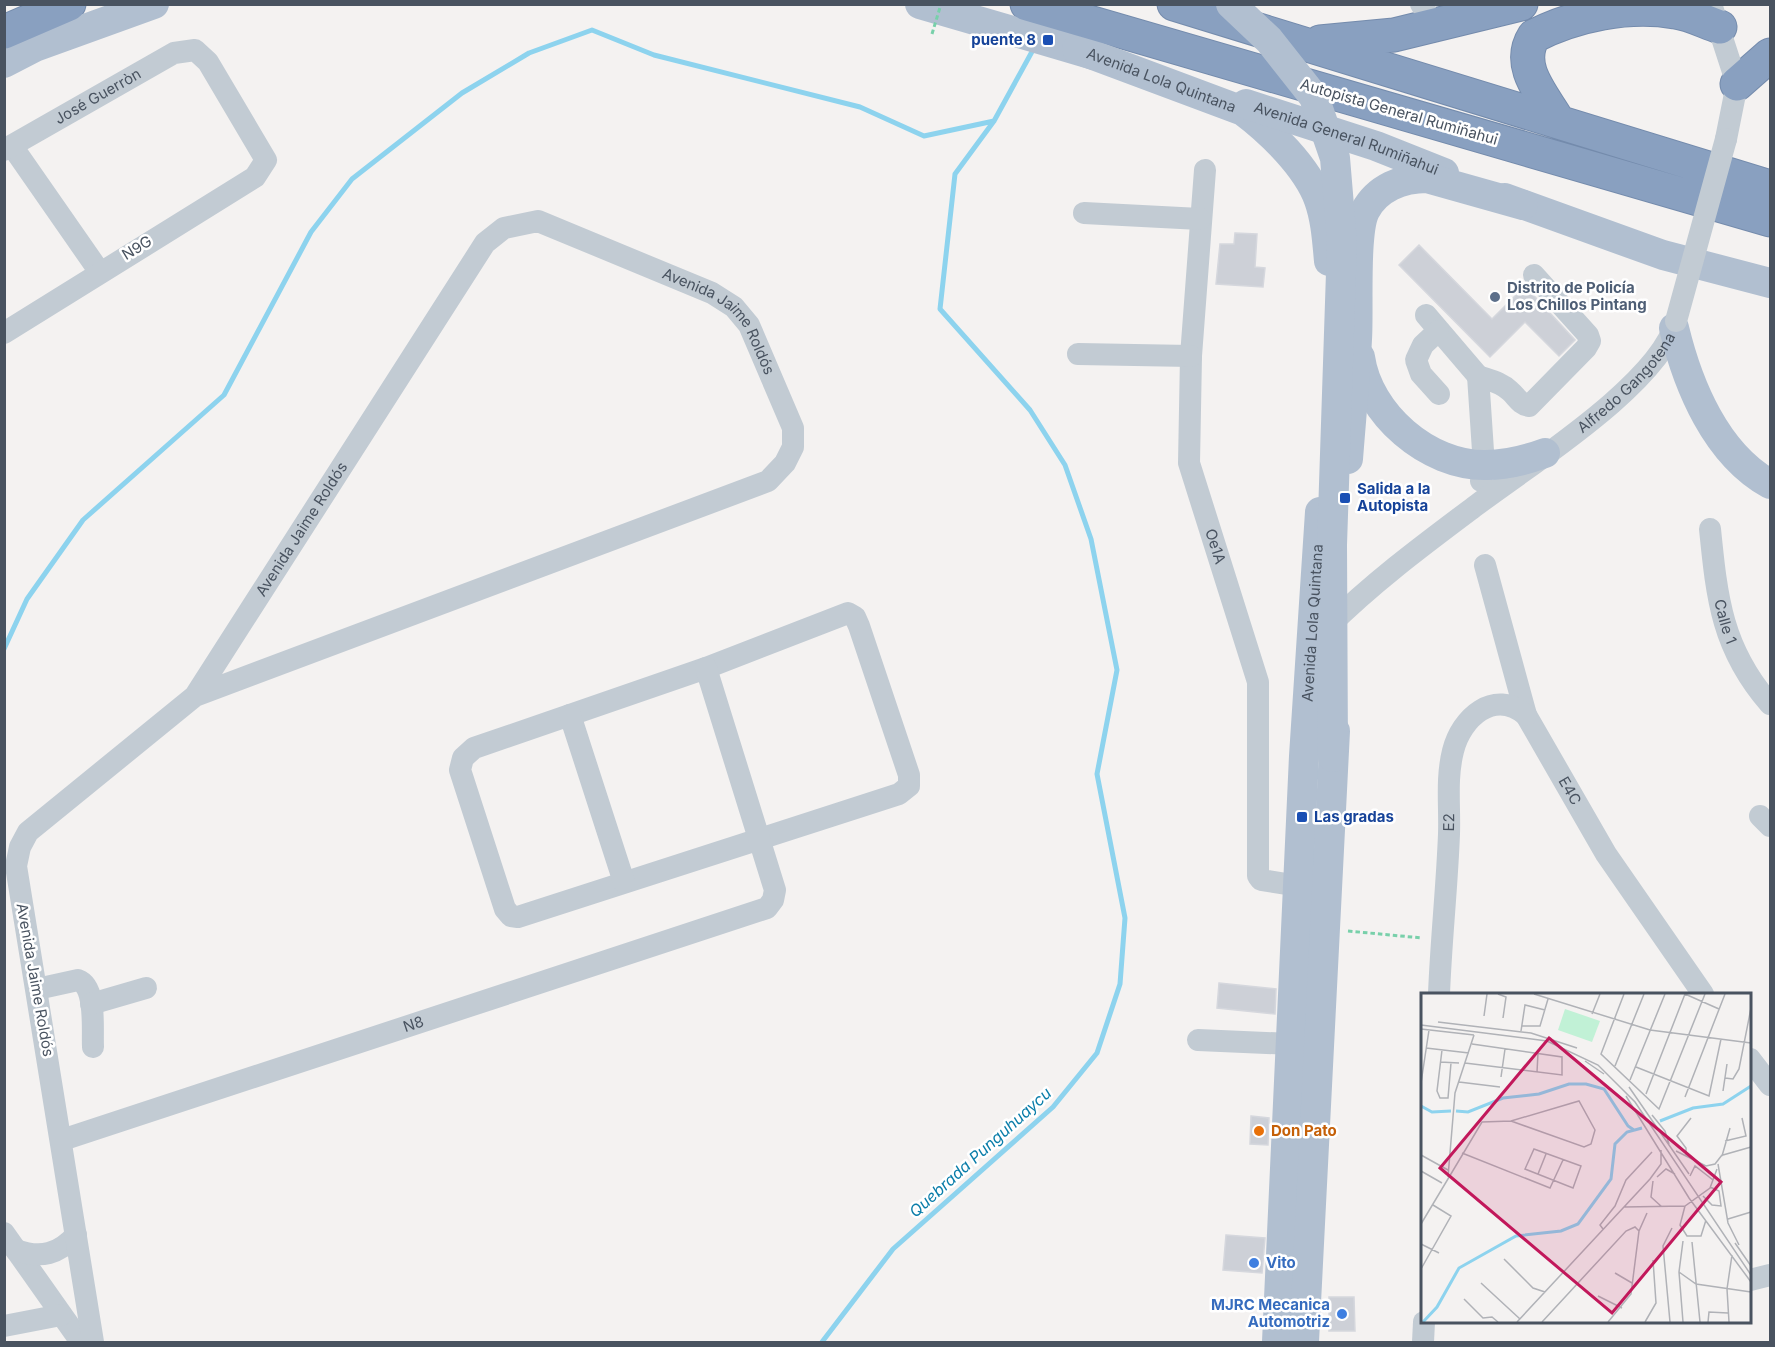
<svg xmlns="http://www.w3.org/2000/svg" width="1775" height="1347" font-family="Inter,sans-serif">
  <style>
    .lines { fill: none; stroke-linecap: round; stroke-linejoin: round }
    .stream { stroke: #8dd3ee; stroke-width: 5 }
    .building { fill: #cdd0d7; stroke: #d5d7dd; stroke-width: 1.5 }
    .highway-casing { stroke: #748bac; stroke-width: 35 }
    .path { stroke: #78d0aa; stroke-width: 3; stroke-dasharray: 4.5 3; stroke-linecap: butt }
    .minor { stroke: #c2cbd3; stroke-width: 22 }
    .major { stroke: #b1bfd0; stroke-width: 30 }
    .highway { stroke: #89a0c0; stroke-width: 33 }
    .path-bridge { stroke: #78d0aa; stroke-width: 3; stroke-dasharray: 4.5 3; stroke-linecap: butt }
    .minor-bridge { stroke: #c2cbd3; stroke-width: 22 }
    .major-bridge { stroke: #b1bfd0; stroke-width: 30 }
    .transit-dot { fill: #1a4fb4; stroke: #fff; stroke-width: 2 }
    .service-dot { fill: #5c6f8a; stroke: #fff; stroke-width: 2 }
    .food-dot { fill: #e8710a; stroke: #fff; stroke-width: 2 }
    .shop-dot { fill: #3f7fe0; stroke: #fff; stroke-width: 2 }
    .labels { text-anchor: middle; stroke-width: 5; stroke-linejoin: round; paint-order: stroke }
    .transit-label { font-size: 15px; font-weight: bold; fill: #164399; stroke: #fff; text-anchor: start }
    .street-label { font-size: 15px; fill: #495360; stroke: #fff }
    .service-label { font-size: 15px; font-weight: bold; fill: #4e5e75; stroke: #fff; text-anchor: start }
    .food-label { font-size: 15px; font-weight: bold; fill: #c56008; stroke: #fff; text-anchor: start }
    .shop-label { font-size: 15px; font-weight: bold; fill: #366cbe; stroke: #fff; text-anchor: start }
    .water-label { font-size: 16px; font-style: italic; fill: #0a7da9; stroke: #fff }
    .inset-river { fill: none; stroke: #8dd3ee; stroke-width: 3 }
    .inset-road { fill: none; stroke: #b0b2b7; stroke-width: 1.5 }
    .view { fill: #c2185b; fill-opacity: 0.15; stroke: #c2185b; stroke-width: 3 }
    .inset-edge { fill: none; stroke: #495360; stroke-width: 3 }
  </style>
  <rect width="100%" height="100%" fill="#f4f2f1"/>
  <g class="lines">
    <path class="stream" d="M 4,649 L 27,599 L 83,520 L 224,395 L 311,232 L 352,179 L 462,93 L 529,53 L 592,30 L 654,55 L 860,107 L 924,136 L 994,121
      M 822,1342 L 893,1249 L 1053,1107 L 1097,1053 L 1120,984 L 1125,918 L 1097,774 L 1117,670 L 1091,539 L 1065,465 L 1030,410 L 940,309 L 955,174 L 994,121 L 1034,48"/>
  </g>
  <path class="building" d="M 1235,233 L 1257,234 L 1255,267 L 1265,268 L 1263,287 L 1216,284 L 1220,244 L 1234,244 Z
    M 1419,245 L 1492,319 L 1525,286 L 1575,340 L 1559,356 L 1525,322 L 1490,357 L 1399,265 Z
    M 1219,983 L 1276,989 L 1275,1014 L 1217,1008 Z
    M 1251,1116 L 1269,1118 L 1268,1145 L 1250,1144 Z
    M 1226,1235 L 1265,1238 L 1262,1273 L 1223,1270 Z
    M 1329,1297 L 1354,1297 L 1355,1331 L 1329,1331 Z"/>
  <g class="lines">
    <defs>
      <path id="highway" d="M 1027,4 L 1770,220
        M 1174,4 L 1770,187
        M 4,32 L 69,4
        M 1320,42 L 1394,35 L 1521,4
        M 1737,84 L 1770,55
        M 1558,121 C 1543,95 1515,66 1534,36 C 1576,15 1628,4 1675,12 C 1690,14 1705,22 1720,27"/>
    </defs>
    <use href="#highway" class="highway-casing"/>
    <path class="path" d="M 1348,931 L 1422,938"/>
    <g class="minor">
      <path d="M 1421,4 L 1434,26"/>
      <path d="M 1711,4 L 1737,84 L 1726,139"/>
      <path d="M 12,146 L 99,271"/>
      <path id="s1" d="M 4,150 L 174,53 L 195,50 L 208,62 L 266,160 L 255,177 L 4,333"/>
      <path id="s2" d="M 1205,170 L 1191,356 L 1189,463 L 1258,682 L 1258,876 L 1261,880 L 1299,886"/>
      <path d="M 1084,213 L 1200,219"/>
      <path d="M 1426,315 L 1478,376"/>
      <path d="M 1438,331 L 1423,345 L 1416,360 L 1421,374 L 1439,394"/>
      <path d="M 1078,354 L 1191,356"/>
      <path d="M 1481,481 L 1484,466 L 1478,376 C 1489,380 1501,382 1510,391 C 1517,397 1519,404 1529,406 L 1586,348 L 1590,341 L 1588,335 L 1534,275"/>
      <path id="s3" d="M 1710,529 C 1717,599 1722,649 1770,704"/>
      <path id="s4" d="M 1485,565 L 1526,715 L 1606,854 L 1703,994"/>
      <path d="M 848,613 L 855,617 L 859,626 L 909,775 L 909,786 L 899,794 L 518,917 L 511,916 L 505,909 L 460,770 L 463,758 L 474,748 L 706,668 Z"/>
      <path id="s5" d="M 1327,628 C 1373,582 1426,543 1478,504 C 1531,464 1660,383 1676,321"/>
      <path d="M 570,715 L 624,882"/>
      <path d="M 1760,816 L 1770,826"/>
      <path d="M 37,989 L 78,980 C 97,987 92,1029 93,1047"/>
      <path id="s6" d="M 1439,994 C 1441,941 1447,887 1449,834 C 1450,806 1446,779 1453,751 C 1461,718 1494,688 1526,715"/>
      <path d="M 91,1004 L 146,988"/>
      <path d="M 1198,1040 L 1291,1044"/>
      <path d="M 1750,1059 L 1770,1085"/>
      <path id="s7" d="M 62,1140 L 767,908 L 773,900 L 775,890 L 706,668"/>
      <path d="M 4,1233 L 81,1342"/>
      <path d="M 16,1250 C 41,1259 59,1254 76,1235"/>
      <path d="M 1750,1280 L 1770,1275"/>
      <path d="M 4,1326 L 61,1315"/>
      <path id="s8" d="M 93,1342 L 16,866 L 20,847 L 28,832 L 195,696 L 485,243 L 504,228 L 538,221 L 712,293 L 734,307 L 749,325 L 793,428 L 793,447 L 785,463 L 768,481 L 195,696"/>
      <path d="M 1423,1342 L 1424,1322"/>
    </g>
    <g class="major">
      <path d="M 920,4 L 1094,55"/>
      <path id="s9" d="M 1077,49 L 1243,111 C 1271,132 1307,167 1319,200 C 1326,220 1327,240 1329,261"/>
      <path d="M 4,63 L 35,47 L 154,4"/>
      <path id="s10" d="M 1246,104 L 1376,146 L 1444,173"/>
      <path d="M 1505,198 L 1663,255 L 1770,283"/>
      <path d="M 1674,328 C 1688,386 1716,454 1770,484"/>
      <path d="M 1360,357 C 1368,414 1428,466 1486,465 C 1507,465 1526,460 1545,453"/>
      <path d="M 1348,459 C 1351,419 1355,379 1357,339 C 1359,311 1354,233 1365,211 C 1377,188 1402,178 1427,178 L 1523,205"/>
      <path id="s11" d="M 1277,1342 L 1304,756 L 1320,512"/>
      <path d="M 1304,1342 L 1335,731"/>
    </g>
    <use href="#highway" class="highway"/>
    <path class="path-bridge" d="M 932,34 L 941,4"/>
    <path class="minor-bridge" d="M 1676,321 L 1726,139"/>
    <path class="major-bridge" d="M 1231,4 L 1269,40 L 1314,97 L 1335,158 L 1342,242 L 1332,545 L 1333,757"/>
  </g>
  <g class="transit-dot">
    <rect x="1042" y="34" width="12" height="12" rx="3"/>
    <rect x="1339" y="492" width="12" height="12" rx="3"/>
    <rect x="1296" y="811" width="12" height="12" rx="3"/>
  </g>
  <circle class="service-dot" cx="1495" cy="297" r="6"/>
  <circle class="food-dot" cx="1259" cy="1131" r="6"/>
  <g class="shop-dot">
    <circle cx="1254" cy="1263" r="6"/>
    <circle cx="1342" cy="1314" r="6"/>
  </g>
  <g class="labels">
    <g class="transit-label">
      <text x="1036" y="45" text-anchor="end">puente 8</text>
      <text x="1357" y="494">Salida a la<tspan x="1357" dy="17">Autopista</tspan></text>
      <text x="1314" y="822">Las gradas</text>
    </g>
    <g class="street-label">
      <text dy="5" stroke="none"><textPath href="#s9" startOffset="90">Avenida Lola Quintana</textPath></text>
      <text dy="5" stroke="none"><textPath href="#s1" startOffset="108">José Guerròn</textPath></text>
      <text transform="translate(1399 112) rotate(16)" y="5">Autopista General Rumiñahui</text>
      <text dy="5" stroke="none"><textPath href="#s10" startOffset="106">Avenida General Rumiñahui</textPath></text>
      <text transform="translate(137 248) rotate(-31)" y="5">N9G</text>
      <text dy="5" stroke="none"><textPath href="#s8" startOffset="1544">Avenida Jaime Roldós</textPath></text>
      <text dy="5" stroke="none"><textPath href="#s5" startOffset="388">Alfredo Gangotena</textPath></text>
      <text dy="5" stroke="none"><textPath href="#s8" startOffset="932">Avenida Jaime Roldós</textPath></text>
      <text dy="5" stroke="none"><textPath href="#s2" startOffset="381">Oe1A</textPath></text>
      <text dy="5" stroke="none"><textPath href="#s3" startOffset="94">Calle 1</textPath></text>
      <text dy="5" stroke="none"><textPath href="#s11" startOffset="720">Avenida Lola Quintana</textPath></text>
      <text dy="5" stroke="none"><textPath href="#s4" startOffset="243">E4C</textPath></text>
      <text dy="5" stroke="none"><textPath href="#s6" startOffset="172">E2</textPath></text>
      <text transform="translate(35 980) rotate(80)" y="5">Avenida Jaime Roldós</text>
      <text dy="5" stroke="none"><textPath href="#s7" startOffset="370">N8</textPath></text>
    </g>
    <g class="service-label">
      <text x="1507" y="293">Distrito de Policía<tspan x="1507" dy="17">Los Chillos Pintang</tspan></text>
    </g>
    <g class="food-label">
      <text x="1271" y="1136">Don Pato</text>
    </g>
    <g class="shop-label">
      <text x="1266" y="1268">Vito</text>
      <text x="1330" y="1310" text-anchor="end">MJRC Mecanica<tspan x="1330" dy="17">Automotriz</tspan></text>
    </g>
    <g class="water-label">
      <text transform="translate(980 1152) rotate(-42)" y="6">Quebrada Punguhuaycu</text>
    </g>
  </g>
  <g transform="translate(1421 993)">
    <rect width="330" height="330" fill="#f4f2f1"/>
    <path d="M 144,16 L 179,28 L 171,49 L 137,37 Z" fill="#c1f1d6"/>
    <path class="inset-river" d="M 0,113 L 11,119 L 30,118M 35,118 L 47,119 L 82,105 L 118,101 L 148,91 L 165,91 L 183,96 L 207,133 L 213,137M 239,128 L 272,115 L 302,111 L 330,93M 2,329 L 16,314 L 38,275 L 95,243 L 140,238 L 157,231 L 190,186 L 194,151 L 206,139 L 221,135"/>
    <path class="inset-road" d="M 77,1 L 85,4 L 82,25M 113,1 L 229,37 L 330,50M 203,1 L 180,61 L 238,116 L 284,1M 264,1 L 298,16M 171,21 L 179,1M 63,23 L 66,1M 17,29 L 110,40 L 156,55M 0,32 L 126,48 L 177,72 L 214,109 L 330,282M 101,33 L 119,33 L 127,6M 0,36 L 53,42M 100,38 L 104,12 L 124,17M 5,55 L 48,60M 21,57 L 16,98 L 19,105 L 27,105 L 30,70M 164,68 L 183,81M 19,69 L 38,70M 44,70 L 141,82 L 141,64 L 51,51M 194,73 L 223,1M 215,74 L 288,103 L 300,46M 116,79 L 117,60M 80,84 L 84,56M 304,85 L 312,86 L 318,76 L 330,15M 209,87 L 244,1M 38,89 L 79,94M 0,90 L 8,37M 208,94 L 268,181M 302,98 L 306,71M 225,101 L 264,1M 205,103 L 268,205 L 330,289M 264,104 L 304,1M 231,122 L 244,138 L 248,151M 304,148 L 325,143 L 321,125M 113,156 L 160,173 L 152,195 L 104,176 ZM 255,158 L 285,173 L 294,171 L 301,162M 41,160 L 129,195 L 142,167M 0,162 L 27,177M 302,162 L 330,154M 265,163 L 265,155 L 256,143 L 270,125M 301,163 L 309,135M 297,171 L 307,230 L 318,252M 0,178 L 21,190M 117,181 L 125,161M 269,183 L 274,173 L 292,187M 27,184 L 34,100 L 53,42M 236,184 L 245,176 L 254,181M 232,188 L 230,204 L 241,214M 282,203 L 291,212 L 300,213 L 298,198 L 289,194M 264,213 L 259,232 L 266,243 L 280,243 L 285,227M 203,214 L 264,213 L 289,195 L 296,176M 307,226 L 330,219M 0,231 L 61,129 L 90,128 L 158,108 L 174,137 L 170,151 L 163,154 L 90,128M 182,236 L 179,232 L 194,213 L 205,187 L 231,159M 262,248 L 258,279 L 262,329M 271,249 L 279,329M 314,250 L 330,273M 0,251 L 18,260M 83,266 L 112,295 L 124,299M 0,276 L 30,223 L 12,212M 258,279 L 275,291 L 330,299M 194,280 L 211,290M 60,290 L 99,326M 177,303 L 201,315M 43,306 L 62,325 L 71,324 L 77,329M 96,329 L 229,186 L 240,171 L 240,157M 121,329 L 205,238 L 214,234 L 218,238M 187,329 L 210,301 L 218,238 L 226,220M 224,329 L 235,310 L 232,267M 249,329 L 242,253 L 251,235M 287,329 L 288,319 L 307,320M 308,329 L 306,296 L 311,262"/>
    <path class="view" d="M 128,45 L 300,189 L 191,320 L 19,175 Z"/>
    <rect width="330" height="330" class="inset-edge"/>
  </g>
  <rect width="1775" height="1347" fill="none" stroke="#495360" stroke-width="12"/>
</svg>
